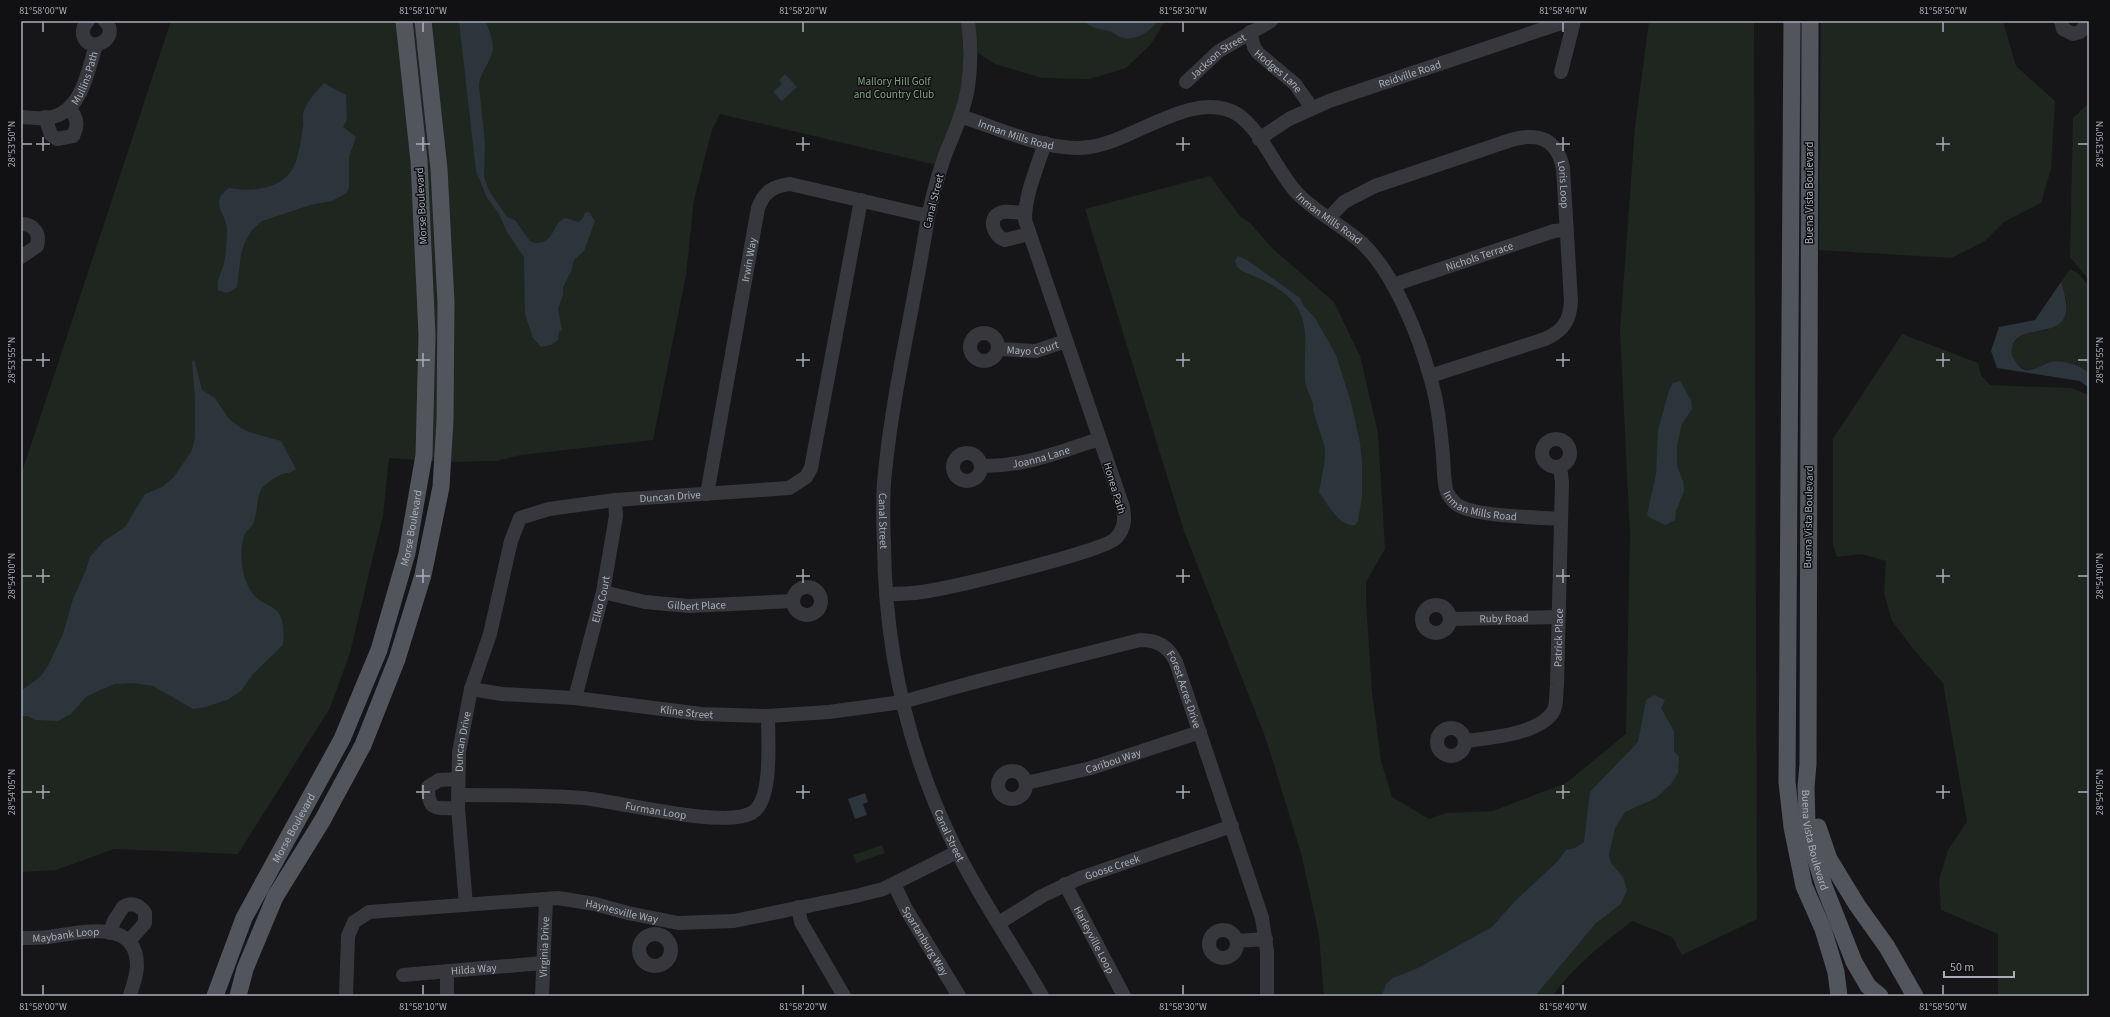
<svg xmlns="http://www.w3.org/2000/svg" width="2110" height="1017" font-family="'Source Sans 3',sans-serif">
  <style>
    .green { fill: #1e261f }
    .water { fill: #2c353c }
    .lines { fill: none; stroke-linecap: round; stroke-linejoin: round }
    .minor { stroke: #37383d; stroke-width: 14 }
    .major { stroke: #53555c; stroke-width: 17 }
    .ticks { fill: none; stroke: #a8adb8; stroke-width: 1.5 }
    .labels { text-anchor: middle; stroke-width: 3; stroke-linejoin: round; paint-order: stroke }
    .street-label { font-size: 11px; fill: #a8adb8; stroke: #111113 }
    .park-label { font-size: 11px; fill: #7fa381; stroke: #111113 }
    .neatline { fill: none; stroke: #a8adb8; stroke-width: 1.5 }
    .ticks-label { font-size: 10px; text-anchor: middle; fill: #a8adb8 }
  </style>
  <rect width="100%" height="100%" fill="#161618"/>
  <path class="green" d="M 171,21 L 963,21 L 963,86 L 937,165 L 720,114 L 712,130 L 694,200 L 686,275 L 653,440 L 521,455 L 496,461 L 451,462 L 389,458 L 383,516 L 375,548 L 350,653 L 330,708 L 238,854 L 114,849 L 56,870 L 21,872 L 21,475 Z
    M 972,21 L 1165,21 L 1151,44 L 1126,68 L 1090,79 L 1042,78 L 995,64 L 975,51 Z
    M 1649,21 L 1754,21 L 1757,919 L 1682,955 L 1672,937 L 1632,921 C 1604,943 1573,966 1553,996 L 1324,996 L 1319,935 L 1301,853 L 1266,739 L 1184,531 L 1085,209 L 1210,176 L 1240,216 L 1251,224 L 1272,248 L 1334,302 L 1360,356 L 1378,433 L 1385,549 L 1366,582 L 1366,601 L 1372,692 L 1381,761 L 1392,797 L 1429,819 L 1446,813 L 1493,811 L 1566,783 L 1626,734 L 1630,534 L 1620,331 L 1635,127 Z
    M 1821,21 L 2003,21 L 2016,66 L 2055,101 L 2051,169 L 2041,203 L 2004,222 L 1985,241 L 1951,258 L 1819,250 Z
    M 2089,103 L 2089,280 L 2070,257 L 2073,118 Z
    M 2070,269 L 2078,273 L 2089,286 L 2089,373 C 2077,363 2060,361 2045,365 C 2042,366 2040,368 2037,369 C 2026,373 2017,366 2012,357 C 2010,353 2011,348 2013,345 C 2021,331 2033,332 2048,330 L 2067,302 L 2061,282 Z
    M 1902,334 L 1978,363 L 1981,375 L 1990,385 L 2071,388 L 2089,395 L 2089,996 L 1998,996 L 1998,934 L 1941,910 L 1939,880 L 1948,850 L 1967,822 L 1943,683 L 1914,650 L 1892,621 L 1884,593 L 1886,561 L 1862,554 L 1837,557 L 1833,545 L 1833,439 Z
    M 882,845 L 885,853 L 856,863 L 853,855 Z"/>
  <path class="water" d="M 459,21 L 486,21 C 488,29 494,41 493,49 C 491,62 480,72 479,85 L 485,144 L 484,177 L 489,191 L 507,217 L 515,220 L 530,241 L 535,243 C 555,244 552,223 565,218 L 579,222 L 583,218 L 585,213 L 589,212 L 595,221 L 584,251 L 574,260 L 571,272 L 563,287 L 563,295 L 558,309 L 562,330 L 559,332 L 558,340 L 551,345 L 541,347 L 533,338 L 525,314 L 524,257 L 507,232 L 499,214 L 487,198 L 476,171 Z
    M 1084,21 L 1157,21 C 1151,32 1135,41 1123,38 C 1118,37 1114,32 1109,31 C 1098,29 1092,28 1084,21 Z
    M 785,74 L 797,87 L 782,101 L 773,92 L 782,84 L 779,80 Z
    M 324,83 L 346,95 L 347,120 L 343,127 L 356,137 L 349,157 L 349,187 L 347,193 L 332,201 L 310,205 L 262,221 L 252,230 L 245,242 L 241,254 L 237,287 C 231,293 225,294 218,290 C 216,279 222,273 224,263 C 226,253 227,240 227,229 C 226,212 208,203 229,188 C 251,192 281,190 293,168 C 298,160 302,136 303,126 C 304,122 302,118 303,114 C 306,102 316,92 324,83 Z
    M 1238,256 L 1247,260 L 1300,298 L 1303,305 L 1315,318 L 1336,355 L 1351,402 L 1360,443 L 1362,462 L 1362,497 L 1358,521 L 1355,525 C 1340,528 1326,502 1319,492 L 1325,460 L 1325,448 L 1313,410 C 1315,400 1305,390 1305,379 C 1304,364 1306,348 1305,333 C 1303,296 1271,283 1242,271 L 1237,267 L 1235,261 Z
    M 2061,282 C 2085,351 2019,316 2012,348 C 2010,354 2013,357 2016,362 C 2027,379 2039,365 2051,362 C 2063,360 2080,365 2089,373 L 2089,388 L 2080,381 L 1997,368 L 1991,351 L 1999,327 L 2035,320 Z
    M 194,359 L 202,390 L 215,398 L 229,419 L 241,428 L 249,432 L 281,441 L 296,469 C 292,473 287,473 282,474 C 277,476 265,484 262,488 C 256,498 258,511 254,521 C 253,527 246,530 244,536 C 238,555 242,586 258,599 C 264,604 273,606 278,612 C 284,620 284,636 283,645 L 253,674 L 241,691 L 229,699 L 206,707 L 193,709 L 153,686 L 134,683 L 115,684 L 98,691 L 86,697 L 71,714 L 58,721 L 35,720 L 28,716 L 21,716 L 21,691 L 41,676 L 49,664 L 63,634 L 73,599 L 86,570 L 90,557 L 104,541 L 125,527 L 145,494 L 162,487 L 174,477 L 192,450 L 195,437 L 195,397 L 192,362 Z
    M 1680,381 L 1691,400 L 1692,409 L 1682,424 L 1677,445 L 1677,466 L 1683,481 L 1684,491 L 1676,511 L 1675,520 L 1666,525 L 1652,519 L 1647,515 L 1656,474 L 1658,430 L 1669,390 L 1673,383 Z
    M 1654,695 L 1665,700 L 1661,708 L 1674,731 L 1674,751 L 1679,757 L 1678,773 L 1671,784 L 1656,798 L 1625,812 L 1615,828 L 1609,855 L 1611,863 L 1623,877 L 1627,890 L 1621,904 L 1596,923 L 1535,996 L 1378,996 L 1382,995 L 1386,984 L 1393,978 L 1418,968 L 1492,927 L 1515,901 L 1557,862 L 1566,850 L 1575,848 L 1584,842 L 1590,792 L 1638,742 L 1646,700 Z
    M 865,793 L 868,802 L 863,804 L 867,815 L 855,819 L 848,799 Z"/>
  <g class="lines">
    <g class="minor">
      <path d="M 88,21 C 84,25 82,29 83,35 C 89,56 122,38 105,21"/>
      <path id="s1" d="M 968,21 C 971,43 971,66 968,87 C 964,111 954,133 945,155 C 936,181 929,208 925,235 C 912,314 893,392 885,472 C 882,496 883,520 884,544 C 885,647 907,748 952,841 C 977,894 1013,945 1042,996"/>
      <path d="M 2061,21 L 2063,29 L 2073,34 L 2080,32 L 2089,21"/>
      <path id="s2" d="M 1250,32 L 1254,47 L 1258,53 L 1295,84 L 1312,108"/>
      <path d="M 1561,72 L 1574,21"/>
      <path id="s3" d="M 1186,82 L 1219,51 L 1271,21"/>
      <path id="s4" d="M 960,116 C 998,128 1050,153 1090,147 C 1134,141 1195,88 1237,114 C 1261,129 1277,172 1297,193 C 1316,213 1342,225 1362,243 C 1394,273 1419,336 1430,377 C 1437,399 1440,423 1442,446 C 1444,460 1443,475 1446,489 C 1447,494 1451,499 1455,503 C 1470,517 1538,517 1561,519"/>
      <path id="s5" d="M 21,117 C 30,117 43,120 52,117 C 82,111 88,70 96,45"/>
      <path d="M 45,117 L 51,135 L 57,139 L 73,136 C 79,124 77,119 70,108"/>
      <path id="s6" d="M 1259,139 L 1289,119 L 1329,101 L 1567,21"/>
      <path d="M 1025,213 C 1019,213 1009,211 1003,212 C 986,216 993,236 1005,240 L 1029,234"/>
      <path id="s7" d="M 1329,218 L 1344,202 L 1375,186 L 1511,140 C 1539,132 1557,139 1563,168 L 1571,301 C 1570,321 1563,331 1545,339 L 1430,376"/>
      <path d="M 21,224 C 35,224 40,234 37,246 L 21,257"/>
      <path id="s8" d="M 1393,285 L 1554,231 L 1566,230"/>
      <circle cx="984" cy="347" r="14"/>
      <path id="s9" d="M 999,349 L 1036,351 L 1066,341"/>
      <circle cx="1556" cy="453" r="14"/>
      <circle cx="967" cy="467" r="14"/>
      <path id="s10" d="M 981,466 C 1023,467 1060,452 1099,439"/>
      <path id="s11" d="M 707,494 L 758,208 C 764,192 773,186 790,184 L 928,216"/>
      <circle cx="807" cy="601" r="14"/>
      <path id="s12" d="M 603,592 L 645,602 L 689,606 L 793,601"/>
      <path d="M 886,594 C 898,594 910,594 922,592 C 949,588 1104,552 1116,538 C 1126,528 1125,516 1122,504 L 1025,220 C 1025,194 1037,168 1045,143"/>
      <circle cx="1436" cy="619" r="14"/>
      <path id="s13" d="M 1450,619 L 1558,617"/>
      <path id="s14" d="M 471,689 L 502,694 L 575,698 L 701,714 L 768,716 L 829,712 L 902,702 L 978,681 L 1140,640 C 1158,640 1168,646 1176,662 L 1262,918 L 1267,951 L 1267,996"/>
      <path id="s15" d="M 575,698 L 603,592 L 616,516 L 615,500"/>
      <circle cx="1451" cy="742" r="14"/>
      <path id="s16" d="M 1465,741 C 1489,738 1542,734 1554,710 C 1557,703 1556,693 1557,685 L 1562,482 L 1560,467"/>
      <circle cx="1012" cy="785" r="14"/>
      <path d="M 458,779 L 439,780 L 428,787 C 428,812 437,808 458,808"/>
      <path id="s17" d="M 1026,783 L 1091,768 L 1200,732"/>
      <path id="s18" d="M 458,795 C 500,795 541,795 583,798 C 616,801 728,830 753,812 C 773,799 768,738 768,716"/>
      <path id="s19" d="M 894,884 L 906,909 L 959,996"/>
      <path id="s20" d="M 1065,884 L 1124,996"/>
      <path id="s21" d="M 466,905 L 458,808 L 459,752 L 471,689 L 490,634 L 511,541 L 520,518 L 549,509 L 615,500 L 789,488 L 806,477 L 811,468 L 861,200"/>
      <path d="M 798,907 L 801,922 L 844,996"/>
      <path id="s22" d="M 999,923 L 1042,896 L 1080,878 L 1232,826"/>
      <circle cx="1223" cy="944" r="14"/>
      <path d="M 110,933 L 114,921 L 123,907 C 131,902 139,904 145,913 L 145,923 L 129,941"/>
      <circle cx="655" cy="950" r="16"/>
      <path id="s23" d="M 21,938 C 30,938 40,938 49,937 C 79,933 137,917 137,966 C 137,976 132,987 130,996"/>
      <path d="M 1237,941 L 1266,939"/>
      <path d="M 447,972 L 447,996"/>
      <path id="s24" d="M 403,975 L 543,963"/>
      <path id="s25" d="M 346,996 L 348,936 L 354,922 L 369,912 L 558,898 L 595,904 L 628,913 L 678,923 L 734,921 L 856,896 L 883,889 L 957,852"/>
      <path id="s26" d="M 542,996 L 546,899"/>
    </g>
    <g class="major">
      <path d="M 1792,21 L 1787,782 L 1792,827 L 1804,886 L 1823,929 L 1836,972 L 1839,996"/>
      <path id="s27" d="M 1810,21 L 1808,764 L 1806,787 L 1807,823 L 1815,857 L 1824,886 L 1854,962 L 1868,986 L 1880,996"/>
      <path d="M 1818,827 L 1829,859 L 1857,905 L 1887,947 L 1915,996"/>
      <path id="s28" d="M 215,996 L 244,918 L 342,739 L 379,650 L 407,553 L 424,455 L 427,335 L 419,161 L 404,21"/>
      <path d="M 238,996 L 245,969 L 275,897 L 322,821 L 363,745 L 397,659 L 423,575 L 441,487 L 445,420 L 446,303 L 439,169 L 423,21"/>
    </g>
  </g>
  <path class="ticks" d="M 43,22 L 43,32M 423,22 L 423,32M 803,22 L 803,32M 1183,22 L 1183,32M 1563,22 L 1563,32M 1943,22 L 1943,32M 43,137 L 43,151M 423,137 L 423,151M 803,137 L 803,151M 1183,137 L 1183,151M 1563,137 L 1563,151M 1943,137 L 1943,151M 22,144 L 32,144M 36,144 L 50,144M 416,144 L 430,144M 796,144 L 810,144M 1176,144 L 1190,144M 1556,144 L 1570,144M 1936,144 L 1950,144M 2078,144 L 2088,144M 43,353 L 43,367M 423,353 L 423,367M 803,353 L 803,367M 1183,353 L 1183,367M 1563,353 L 1563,367M 1943,353 L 1943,367M 22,360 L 32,360M 36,360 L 50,360M 416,360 L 430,360M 796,360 L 810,360M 1176,360 L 1190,360M 1556,360 L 1570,360M 1936,360 L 1950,360M 2078,360 L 2088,360M 43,569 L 43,583M 423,569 L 423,583M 803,569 L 803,583M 1183,569 L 1183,583M 1563,569 L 1563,583M 1943,569 L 1943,583M 22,576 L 32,576M 36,576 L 50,576M 416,576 L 430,576M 796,576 L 810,576M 1176,576 L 1190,576M 1556,576 L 1570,576M 1936,576 L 1950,576M 2078,576 L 2088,576M 43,785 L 43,799M 423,785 L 423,799M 803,785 L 803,799M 1183,785 L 1183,799M 1563,785 L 1563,799M 1943,785 L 1943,799M 22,792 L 32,792M 36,792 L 50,792M 416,792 L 430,792M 796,792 L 810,792M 1176,792 L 1190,792M 1556,792 L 1570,792M 1936,792 L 1950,792M 2078,792 L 2088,792M 43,985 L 43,995M 423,985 L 423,995M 803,985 L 803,995M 1183,985 L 1183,995M 1563,985 L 1563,995M 1943,985 L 1943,995"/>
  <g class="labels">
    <g class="street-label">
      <text dy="4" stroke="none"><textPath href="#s3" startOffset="41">Jackson Street</textPath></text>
      <text dy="4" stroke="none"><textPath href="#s2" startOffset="50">Hodges Lane</textPath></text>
      <text dy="4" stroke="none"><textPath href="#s6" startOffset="165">Reidville Road</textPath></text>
      <text dy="4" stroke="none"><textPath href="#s5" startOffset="85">Mullins Path</textPath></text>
      <text dy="4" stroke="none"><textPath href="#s4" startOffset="59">Inman Mills Road</textPath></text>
      <text dy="4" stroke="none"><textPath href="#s7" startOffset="286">Loris Loop</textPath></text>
      <text transform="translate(1809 193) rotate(-90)" y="4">Buena Vista Boulevard</text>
      <text transform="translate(933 201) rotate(-76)" y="4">Canal Street</text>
      <text transform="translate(421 206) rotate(-93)" y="4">Morse Boulevard</text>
      <text dy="4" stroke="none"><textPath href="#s4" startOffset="431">Inman Mills Road</textPath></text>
      <text dy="4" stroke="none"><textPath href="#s8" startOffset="91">Nichols Terrace</textPath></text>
      <text dy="4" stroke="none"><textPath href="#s11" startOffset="238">Irwin Way</textPath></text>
      <text dy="4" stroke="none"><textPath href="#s9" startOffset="34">Mayo Court</textPath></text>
      <text dy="4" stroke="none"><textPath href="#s10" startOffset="61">Joanna Lane</textPath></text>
      <text transform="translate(1115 488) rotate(73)" y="4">Honea Path</text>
      <text dy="4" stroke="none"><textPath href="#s21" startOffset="548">Duncan Drive</textPath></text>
      <text dy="4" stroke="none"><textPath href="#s4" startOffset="779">Inman Mills Road</textPath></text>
      <text transform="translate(1808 517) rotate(-89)" y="4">Buena Vista Boulevard</text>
      <text dy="4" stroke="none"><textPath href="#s1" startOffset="510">Canal Street</textPath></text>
      <text dy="4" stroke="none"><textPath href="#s28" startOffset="510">Morse Boulevard</textPath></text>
      <text dy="4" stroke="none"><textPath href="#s15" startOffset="102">Elko Court</textPath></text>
      <text dy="4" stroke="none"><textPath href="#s12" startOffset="95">Gilbert Place</textPath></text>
      <text dy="4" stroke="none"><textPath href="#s13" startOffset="54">Ruby Road</textPath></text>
      <text dy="4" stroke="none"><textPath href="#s16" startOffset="170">Patrick Place</textPath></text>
      <text dy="4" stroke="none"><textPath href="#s14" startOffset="753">Forest Acres Drive</textPath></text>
      <text dy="4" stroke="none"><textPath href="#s14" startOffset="217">Kline Street</textPath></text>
      <text dy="4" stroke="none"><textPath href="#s21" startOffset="164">Duncan Drive</textPath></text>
      <text dy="4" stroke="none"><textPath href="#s17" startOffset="90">Caribou Way</textPath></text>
      <text dy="4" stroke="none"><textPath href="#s18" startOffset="199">Furman Loop</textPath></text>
      <text dy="4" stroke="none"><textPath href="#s28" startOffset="186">Morse Boulevard</textPath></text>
      <text dy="4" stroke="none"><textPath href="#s1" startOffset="834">Canal Street</textPath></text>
      <text dy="4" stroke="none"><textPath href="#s27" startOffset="820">Buena Vista Boulevard</textPath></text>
      <text dy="4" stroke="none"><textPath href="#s22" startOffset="127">Goose Creek</textPath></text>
      <text dy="4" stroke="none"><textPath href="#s25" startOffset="348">Haynesville Way</textPath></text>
      <text dy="4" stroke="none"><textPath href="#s23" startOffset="45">Maybank Loop</textPath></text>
      <text dy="4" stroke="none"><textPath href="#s19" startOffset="65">Spartanburg Way</textPath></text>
      <text dy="4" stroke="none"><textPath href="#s20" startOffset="63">Harleyville Loop</textPath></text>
      <text dy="4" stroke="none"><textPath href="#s26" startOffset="49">Virginia Drive</textPath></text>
      <text dy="4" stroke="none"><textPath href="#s24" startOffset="71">Hilda Way</textPath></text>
    </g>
    <g class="park-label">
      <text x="894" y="85">Mallory Hill Golf<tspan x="894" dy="13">and Country Club</tspan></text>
    </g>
  </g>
  <rect width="2110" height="1017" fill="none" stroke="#111113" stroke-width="44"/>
  <path d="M1944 971v6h70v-6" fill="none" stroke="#a8adb8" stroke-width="2"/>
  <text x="1950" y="971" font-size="12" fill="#a8adb8" stroke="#111113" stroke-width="3" paint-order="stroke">50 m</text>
  <rect x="22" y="22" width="2066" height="973" class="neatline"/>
  <g class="ticks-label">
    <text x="43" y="14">81°58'00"W</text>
    <text x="423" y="14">81°58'10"W</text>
    <text x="803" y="14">81°58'20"W</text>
    <text x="1183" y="14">81°58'30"W</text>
    <text x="1563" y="14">81°58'40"W</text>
    <text x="1943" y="14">81°58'50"W</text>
    <text transform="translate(2099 144) rotate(-90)" y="4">28°53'50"N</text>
    <text transform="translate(11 144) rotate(-90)" y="4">28°53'50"N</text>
    <text transform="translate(2099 360) rotate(-90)" y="4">28°53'55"N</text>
    <text transform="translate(11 360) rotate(-90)" y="4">28°53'55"N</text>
    <text transform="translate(2099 576) rotate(-90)" y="4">28°54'00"N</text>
    <text transform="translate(11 576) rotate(-90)" y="4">28°54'00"N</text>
    <text transform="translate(2099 792) rotate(-90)" y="4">28°54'05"N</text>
    <text transform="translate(11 792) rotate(-90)" y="4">28°54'05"N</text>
    <text x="43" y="1010">81°58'00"W</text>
    <text x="423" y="1010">81°58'10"W</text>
    <text x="803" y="1010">81°58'20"W</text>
    <text x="1183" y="1010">81°58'30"W</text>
    <text x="1563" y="1010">81°58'40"W</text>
    <text x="1943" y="1010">81°58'50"W</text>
  </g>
</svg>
